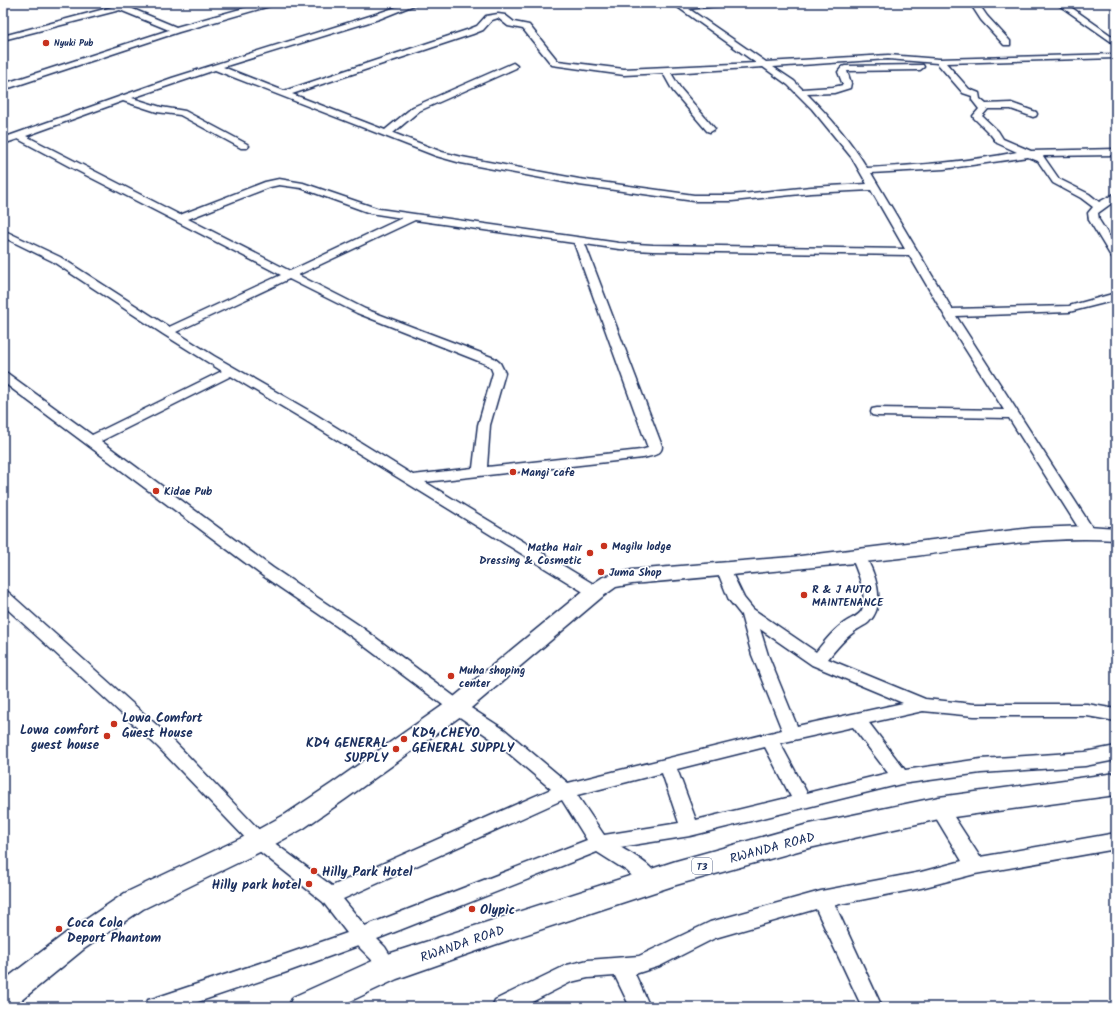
<svg xmlns="http://www.w3.org/2000/svg" width="1119" height="1010" font-family="Kalam,sans-serif">
  <style>
    .lines { fill: none; stroke-linecap: round; stroke-linejoin: round }
    .street-casing { stroke: #1b2f5e; stroke-width: 3 }
    .secondary-casing { stroke: #1b2f5e; stroke-width: 3 }
    .highway-casing { stroke: #1b2f5e; stroke-width: 3 }
    .street { fill: #fff; fill-rule: evenodd }
    .secondary { fill: #fff; fill-rule: evenodd }
    .highway { fill: #fff; fill-rule: evenodd }
    .poi-dot { fill: #c8321e; stroke: #fff; stroke-width: 1.5 }
    .labels { text-anchor: middle; stroke-width: 3.5; stroke-linejoin: round; paint-order: stroke }
    .far-poi-label { font-size: 9px; font-weight: bold; fill: #1b2f5e; stroke: #fff; text-anchor: start }
    .shield { fill: #fff; stroke: #5f6d8e; stroke-width: 1 }
    .shield-label { font-size: 10px; font-weight: bold; fill: #1b2f5e }
    .poi-label { font-size: 11px; font-weight: bold; fill: #1b2f5e; stroke: #fff; text-anchor: start }
    .near-poi-label { font-size: 13px; font-weight: bold; fill: #1b2f5e; stroke: #fff; text-anchor: start }
    .near-street-label { font-size: 13px; fill: #1b2f5e; stroke: #fff }
  </style>
  <rect width="100%" height="100%" fill="#fff"/>
  <filter id="ink" filterUnits="userSpaceOnUse"><feTurbulence type="fractalNoise" baseFrequency=".025" numOctaves="2"/><feDisplacementMap in="SourceGraphic" scale="8" xChannelSelector="R" yChannelSelector="G"/><feConvolveMatrix kernelMatrix="1 2 1 2 8 2 1 2 1" color-interpolation-filters="sRGB"/></filter>
  <g filter="url(#ink)">
    <g class="lines">
      <defs>
        <path id="street" d="M 127,3 L 140,3 L 128,7 L 176,27 L 262,3 L 274,3 L 273,5 L 179,32 L 3,90 L 3,84 L 169,30 L 120,10 L 3,40 L 3,36 Z
          M 408,3 L 419,3 L 379,19 L 223,67 L 284,91 L 467,30 L 477,26 L 486,16 L 498,14 L 505,15 L 514,22 L 529,25 L 558,61 L 624,69 L 756,63 L 672,3 L 681,3 L 683,5 L 730,3 L 726,5 L 689,9 L 766,62 L 888,55 L 939,59 L 1116,54 L 1116,58 L 946,63 L 969,89 L 979,93 L 980,99 L 986,104 L 1011,103 L 1036,112 L 1037,114 L 1036,116 L 1033,117 L 1011,109 L 988,109 L 982,116 L 998,131 L 1003,139 L 1031,151 L 1116,149 L 1116,155 L 1043,156 L 1059,179 L 1089,194 L 1099,202 L 1116,193 L 1116,200 L 1098,213 L 1099,220 L 1116,247 L 1116,259 L 1112,258 L 1089,220 L 1088,213 L 1093,207 L 1081,198 L 1053,183 L 1038,161 L 1028,157 L 944,169 L 871,173 L 952,309 L 1069,306 L 1116,293 L 1116,300 L 1069,312 L 956,316 L 1095,532 L 1093,535 L 1088,537 L 1083,535 L 1009,418 L 877,416 L 872,415 L 871,412 L 872,409 L 877,408 L 1004,410 L 950,325 L 909,255 L 653,251 L 619,249 L 585,244 L 662,446 C 662,455 651,456 643,458 L 425,482 L 600,588 L 603,592 L 600,596 L 595,597 L 590,596 L 303,419 L 231,376 L 101,441 L 273,568 L 360,626 L 463,703 L 505,730 L 568,783 L 782,730 L 752,655 L 741,615 L 729,600 L 717,570 L 719,567 L 724,565 L 729,567 L 744,598 L 753,609 L 816,652 C 825,641 835,628 847,621 C 852,618 859,616 862,610 C 868,594 857,571 851,556 L 853,553 L 858,551 L 863,553 C 875,571 887,604 869,622 C 865,626 858,628 854,632 C 844,639 836,649 828,659 L 925,699 L 974,704 L 1087,704 L 1116,709 L 1116,721 L 1087,716 L 974,716 L 923,711 L 869,723 L 905,770 L 981,759 L 1085,752 L 1116,746 L 1116,760 L 1085,766 L 981,773 L 901,784 L 690,836 L 620,847 C 635,856 653,865 660,881 L 658,887 L 651,889 L 644,887 L 627,871 L 597,852 L 377,939 L 385,947 L 398,968 L 395,974 L 388,977 L 381,974 L 371,959 L 358,946 L 284,973 L 183,1007 L 145,1007 L 148,1000 L 155,998 L 284,955 L 347,933 L 323,902 L 253,846 L 158,747 L 3,605 L 3,591 L 8,592 L 170,737 L 265,836 L 332,886 L 551,789 L 493,740 L 451,711 L 348,634 L 263,576 L 3,382 L 3,372 L 7,373 L 92,435 L 222,371 L 163,334 L 52,261 L 3,237 L 3,230 L 60,257 L 169,327 L 281,275 L 76,170 L 18,139 L 3,144 L 3,138 L 172,78 L 373,15 ZM 498,18 L 508,26 L 523,29 L 552,65 L 624,75 L 663,73 L 673,91 L 707,131 L 710,132 L 715,129 L 680,88 L 671,73 L 763,67 L 788,85 L 812,109 L 852,158 L 867,184 L 811,187 L 732,195 L 694,195 L 579,179 L 462,157 L 442,152 L 393,133 L 419,111 L 516,68 L 517,66 L 513,63 L 413,107 L 385,130 L 292,94 L 473,34 L 483,30 L 492,20 ZM 888,59 L 937,63 L 963,93 L 972,96 L 972,100 L 979,109 L 973,116 L 974,118 L 991,135 L 997,143 L 1017,152 C 968,162 918,165 867,168 C 851,141 829,116 807,94 L 834,93 L 850,88 L 851,83 L 847,71 L 920,70 L 924,67 L 923,65 L 845,66 L 842,67 L 838,72 L 843,85 L 833,87 L 802,89 L 794,81 L 773,67 ZM 215,70 L 436,156 L 461,163 L 579,185 L 694,201 L 732,201 L 811,193 L 871,190 L 905,249 L 653,245 L 619,243 L 379,209 L 303,183 L 279,179 L 265,182 L 180,215 L 26,136 L 123,101 L 157,112 L 180,115 L 241,148 L 247,148 L 249,146 L 247,144 L 185,111 L 161,107 L 132,98 ZM 279,185 L 301,188 L 370,213 L 402,218 L 290,271 L 188,219 L 270,187 ZM 415,220 L 574,243 L 648,448 L 641,450 L 487,467 L 490,425 L 505,373 L 500,363 L 494,358 L 365,309 L 298,275 ZM 289,279 L 357,313 L 486,364 L 491,368 L 493,373 L 478,425 L 473,468 L 413,475 L 313,413 L 214,356 L 176,332 ZM 760,629 L 812,665 L 903,703 L 797,726 L 768,655 ZM 853,727 L 888,773 L 807,793 L 780,743 ZM 765,747 L 791,797 L 696,820 L 677,769 ZM 662,773 L 679,823 L 604,835 L 577,795 ZM 562,800 L 587,840 L 365,926 L 343,899 Z
          M 970,3 L 978,3 L 987,16 L 1010,41 L 1010,45 L 1004,45 L 981,20 Z
          M 1056,3 L 1065,3 L 1116,39 L 1116,45 Z
          M 939,801 L 945,803 L 980,857 L 1116,833 L 1116,849 L 975,874 L 921,888 L 835,905 L 882,1007 L 862,1007 L 816,909 L 715,938 L 660,966 L 635,974 L 650,1007 L 630,1007 L 615,976 L 588,978 L 571,982 L 522,1007 L 492,1007 L 495,1000 L 567,965 L 588,960 L 639,956 L 710,922 L 821,891 L 921,872 L 962,861 L 930,808 L 933,803 Z"/>
        <path id="secondary" d="M 1088,526 L 1116,528 L 1116,540 C 1043,535 972,549 900,558 C 811,568 721,576 632,584 L 616,587 L 602,597 L 465,713 L 347,798 L 304,828 L 268,848 L 143,909 L 84,949 L 13,1007 L 3,1007 L 3,981 L 66,933 L 125,893 L 250,834 L 286,814 L 331,784 L 449,701 L 588,587 L 603,577 L 632,570 L 792,557 L 1032,528 Z"/>
        <path id="highway" d="M 1116,773 L 1116,795 L 939,819 L 805,849 L 676,885 L 494,945 L 397,979 L 338,1007 L 288,1007 L 293,997 L 388,954 L 676,861 L 805,825 L 939,797 Z"/>
      </defs>
      <use href="#street" class="street-casing"/>
      <use href="#secondary" class="secondary-casing"/>
      <use href="#highway" class="highway-casing"/>
      <use href="#street" class="street"/>
      <use href="#secondary" class="secondary"/>
      <use href="#highway" class="highway"/>
    </g>
  </g>
  <g class="poi-dot">
    <circle cx="46" cy="43" r="4"/>
    <circle cx="513" cy="472" r="4"/>
    <circle cx="156" cy="491" r="4"/>
    <circle cx="604" cy="546" r="4"/>
    <circle cx="590" cy="553" r="4"/>
    <circle cx="601" cy="572" r="4"/>
    <circle cx="804" cy="595" r="4"/>
    <circle cx="451" cy="676" r="4"/>
    <circle cx="114" cy="724" r="4"/>
    <circle cx="107" cy="736" r="4"/>
    <circle cx="404" cy="739" r="4"/>
    <circle cx="396" cy="749" r="4"/>
    <circle cx="314" cy="871" r="4"/>
    <circle cx="309" cy="884" r="4"/>
    <circle cx="472" cy="909" r="4"/>
    <circle cx="59" cy="929" r="4"/>
  </g>
  <g class="labels">
    <g class="far-poi-label">
      <text x="54" y="46">Nyuki Pub</text>
    </g>
    <rect class="shield" x="692" y="858" width="20" height="16" rx="3"/>
    <g class="shield-label">
      <text x="702" y="870">T3</text>
    </g>
    <g class="poi-label">
      <text x="521" y="476">Mangi cafe</text>
      <text x="164" y="495">Kidae Pub</text>
      <text x="612" y="550">Magilu lodge</text>
      <text x="582" y="551" text-anchor="end">Matha Hair<tspan x="582" dy="13">Dressing &amp; Cosmetic</tspan></text>
      <text x="609" y="576">Juma Shop</text>
      <text x="812" y="593">R &amp; J AUTO<tspan x="812" dy="13">MAINTENANCE</tspan></text>
      <text x="459" y="674">Muha shoping<tspan x="459" dy="13">center</tspan></text>
    </g>
    <g class="near-poi-label">
      <text x="122" y="722">Lowa Comfort<tspan x="122" dy="15">Guest House</tspan></text>
      <text x="99" y="734" text-anchor="end">Lowa comfort<tspan x="99" dy="15">guest house</tspan></text>
      <text x="412" y="737">KD4 CHEYO<tspan x="412" dy="15">GENERAL SUPPLY</tspan></text>
      <text x="388" y="747" text-anchor="end">KD4 GENERAL<tspan x="388" dy="15">SUPPLY</tspan></text>
      <text x="322" y="876">Hilly Park Hotel</text>
      <text x="301" y="889" text-anchor="end">Hilly park hotel</text>
      <text x="480" y="914">Olypic</text>
      <text x="67" y="927">Coca Cola<tspan x="67" dy="15">Deport Phantom</tspan></text>
    </g>
    <g class="near-street-label">
      <text transform="translate(772 847) rotate(-15)" y="5">RWANDA ROAD</text>
      <text transform="translate(462 943) rotate(-19)" y="5">RWANDA ROAD</text>
    </g>
  </g>
  <rect width="1119" height="1010" fill="none" stroke="#fff" stroke-width="16"/>
  <rect x="8" y="8" width="1103" height="994" fill="none" stroke="#1b2f5e" stroke-width="1.5" filter="url(#ink)"/>
</svg>
